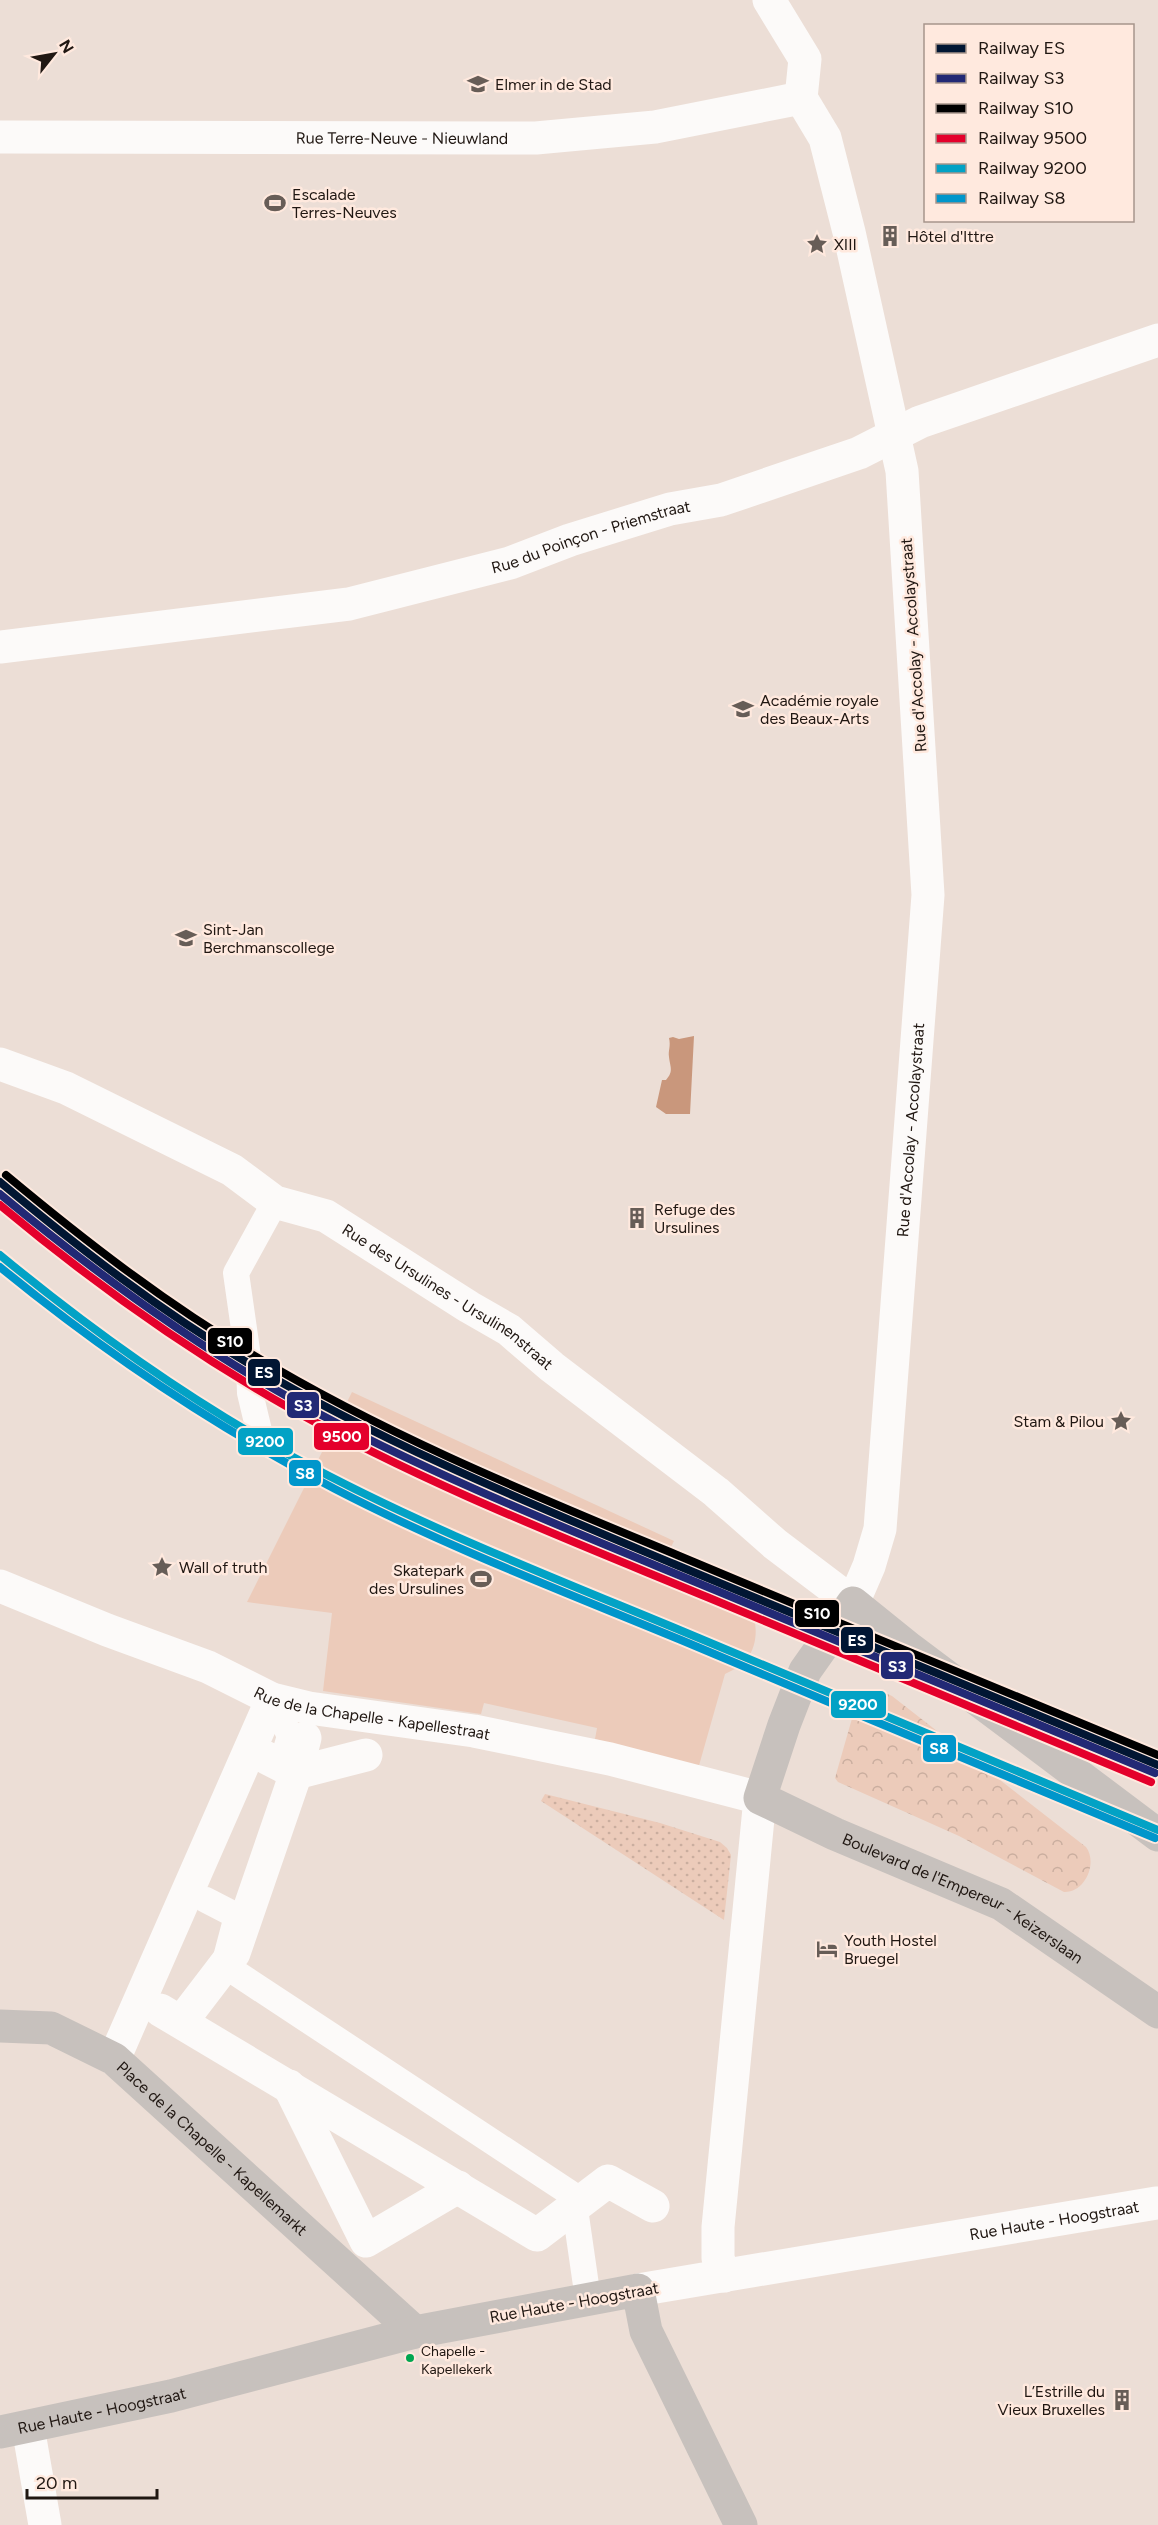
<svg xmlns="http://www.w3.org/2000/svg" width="1158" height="2525" font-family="Figtree,sans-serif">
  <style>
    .grass { fill: url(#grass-dots) }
    .park { fill: url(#park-crowns) }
    .pitch { fill: #eccbba }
    .water { fill: #c9977c }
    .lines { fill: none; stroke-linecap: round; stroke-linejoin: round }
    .lane { stroke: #fcfaf9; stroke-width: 26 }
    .street { stroke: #fcfaf9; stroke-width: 33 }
    .secondary { stroke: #c7c1bd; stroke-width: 33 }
    .rail-1-casing { stroke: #ffe9de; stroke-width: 12 }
    .rail-2-casing { stroke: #ffe9de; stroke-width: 12 }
    .rail-3-casing { stroke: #ffe9de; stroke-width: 12 }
    .rail-4-casing { stroke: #ffe9de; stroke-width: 12 }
    .rail-5-casing { stroke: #ffe9de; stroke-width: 12 }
    .rail-6-casing { stroke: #ffe9de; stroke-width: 12 }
    .rail-1 { stroke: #011633; stroke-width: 8 }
    .rail-2 { stroke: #222975; stroke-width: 8 }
    .rail-3 { stroke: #000; stroke-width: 8 }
    .rail-4 { stroke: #e4002b; stroke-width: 8 }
    .rail-5 { stroke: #02a2c5; stroke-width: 8 }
    .rail-6 { stroke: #0096cb; stroke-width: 8 }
    .bus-dot { fill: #00a651; stroke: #ffe9de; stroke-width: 2 }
    .labels { text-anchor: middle; stroke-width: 5; stroke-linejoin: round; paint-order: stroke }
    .bus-label { font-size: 14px; fill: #201712; stroke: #ffe9de; text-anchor: start }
    .poi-label { font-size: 16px; fill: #201712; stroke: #ffe9de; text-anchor: start }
    .street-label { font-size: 16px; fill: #201712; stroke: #ffe9de }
    .line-badge { stroke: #ffe9de; stroke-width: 2 }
    .badge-label { font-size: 16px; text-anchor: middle; font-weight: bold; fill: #fff }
  </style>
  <defs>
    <pattern id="grass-dots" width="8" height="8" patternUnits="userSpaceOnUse" patternTransform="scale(1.5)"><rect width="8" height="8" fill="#eccbba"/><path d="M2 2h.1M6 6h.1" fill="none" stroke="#caae9f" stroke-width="1.8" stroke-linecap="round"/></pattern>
    <pattern id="park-crowns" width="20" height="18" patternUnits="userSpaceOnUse" patternTransform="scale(1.5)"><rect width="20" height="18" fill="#eccbba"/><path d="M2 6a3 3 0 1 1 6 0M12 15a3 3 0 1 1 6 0" fill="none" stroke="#caae9f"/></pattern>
  </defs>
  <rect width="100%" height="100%" fill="#ecded6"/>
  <path class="grass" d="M 545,1794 L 660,1823 L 720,1842 L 727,1848 L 731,1855 L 724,1920 L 541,1801 Z"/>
  <path class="park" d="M 883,1692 L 892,1696 L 1086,1847 C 1098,1863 1085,1893 1064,1892 L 959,1836 L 838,1782 L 835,1778 L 857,1701 L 867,1694 Z"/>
  <path class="pitch" d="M 352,1392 L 674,1541 L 664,1561 C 679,1568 736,1591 744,1599 C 758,1614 760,1642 747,1659 C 741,1667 733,1670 725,1674 L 698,1769 L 595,1739 L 597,1728 L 484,1703 L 481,1714 L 323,1691 L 332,1613 L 247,1602 Z"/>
  <path class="water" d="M 694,1036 L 690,1114 L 666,1114 L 656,1107 L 662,1080 L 666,1080 C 674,1071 670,1067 669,1057 C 668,1050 671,1047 669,1038 L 673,1037 L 679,1039 Z"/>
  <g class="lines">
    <path class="lane" d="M 261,1439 L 250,1393 L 249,1364 L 236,1273 L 275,1202
      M 272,1699 L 290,1736 L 281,1766
      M 206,1900 L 237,1916 L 224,1965 L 573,2195 L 588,2299"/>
    <g class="street">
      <path id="s1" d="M 0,137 L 536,138 L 655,127 L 801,98"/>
      <path id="s2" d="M 0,647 L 349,604 L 510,563 L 570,540 L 670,509 L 721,500 L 859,453 L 920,422 L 1158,340"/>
      <path id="s3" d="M 0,1064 L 66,1088 L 232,1170 L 275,1202 L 326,1216 L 469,1307 L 509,1330 L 552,1367 L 716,1492 L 775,1544 L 853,1603 L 869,1566 L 880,1529 L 928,895 L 902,471 L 849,232 L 825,138 L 801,98 L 805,59 L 769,0"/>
      <path id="s4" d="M 0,1586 L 107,1630 L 208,1667 L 272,1699 L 309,1708 L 474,1731 L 610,1759 L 760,1798 L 718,2227 L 718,2258 L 724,2276"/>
      <path d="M 267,1758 L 296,1773 L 366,1755"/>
      <path d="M 160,2010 L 537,2235 L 608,2181 L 653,2206"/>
      <path d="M 182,2021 L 234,1953 L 296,1773 L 305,1738"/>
      <path d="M 114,2059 L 272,1699"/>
      <path d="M 289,2086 L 366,2241 L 458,2187"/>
      <path id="s5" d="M 638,2290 L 1156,2203"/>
      <path d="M 28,2427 L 45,2525"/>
    </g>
    <g class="secondary">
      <path id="s6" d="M 1158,1835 L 910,1649 L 853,1603 L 805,1671 L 784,1725 L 760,1798 L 835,1834 L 1001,1904 L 1158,2012"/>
      <path id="s7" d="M 0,2026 L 51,2028 L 114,2059 L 415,2332"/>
      <path id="s8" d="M 0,2432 L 171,2396 L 415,2332 L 638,2290 L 646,2331 L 741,2525"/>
    </g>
    <defs>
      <path id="rail-1" d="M 0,1182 C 79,1248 160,1311 248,1363 C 384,1444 529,1503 674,1564 C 836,1631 997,1698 1158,1765"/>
      <path id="rail-2" d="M 0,1194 C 94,1272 192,1344 299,1403 C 432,1476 575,1532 715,1590 C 861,1651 1008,1712 1155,1773"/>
      <path id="rail-3" d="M 6,1175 C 84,1240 165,1303 253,1355 C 387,1436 533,1495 677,1555 C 837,1622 998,1689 1158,1755"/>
      <path id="rail-4" d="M 0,1205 C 92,1282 188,1351 293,1410 C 425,1484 567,1539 707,1597 C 855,1658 1003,1720 1151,1782"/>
      <path id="rail-5" d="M 0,1255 C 92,1331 190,1401 295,1458 C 420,1526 552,1577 682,1631 C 841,1697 999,1764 1158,1830"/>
      <path id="rail-6" d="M 0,1267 C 104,1352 215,1427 335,1489 C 447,1547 565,1592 681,1640 C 839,1706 996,1773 1155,1838"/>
    </defs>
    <use href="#rail-1" class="rail-1-casing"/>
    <use href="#rail-2" class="rail-2-casing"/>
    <use href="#rail-3" class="rail-3-casing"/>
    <use href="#rail-4" class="rail-4-casing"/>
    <use href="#rail-5" class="rail-5-casing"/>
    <use href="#rail-6" class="rail-6-casing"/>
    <use href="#rail-1" class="rail-1"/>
    <use href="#rail-2" class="rail-2"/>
    <use href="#rail-3" class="rail-3"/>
    <use href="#rail-4" class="rail-4"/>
    <use href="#rail-5" class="rail-5"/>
    <use href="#rail-6" class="rail-6"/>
  </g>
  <defs>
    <symbol id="school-bare" viewBox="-9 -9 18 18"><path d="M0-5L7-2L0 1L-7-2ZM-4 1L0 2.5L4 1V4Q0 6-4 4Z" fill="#675d57" stroke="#ffe9de" stroke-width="2.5" paint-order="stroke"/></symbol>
    <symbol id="stadium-bare" viewBox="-9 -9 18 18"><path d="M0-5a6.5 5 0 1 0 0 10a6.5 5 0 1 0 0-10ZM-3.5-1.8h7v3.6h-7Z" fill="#675d57" stroke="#ffe9de" stroke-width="2.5" paint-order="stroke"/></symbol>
    <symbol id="building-bare" viewBox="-9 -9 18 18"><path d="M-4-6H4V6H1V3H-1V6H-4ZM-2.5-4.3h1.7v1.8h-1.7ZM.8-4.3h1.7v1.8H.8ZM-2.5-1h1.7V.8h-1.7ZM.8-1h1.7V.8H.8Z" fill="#675d57" stroke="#ffe9de" stroke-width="2.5" paint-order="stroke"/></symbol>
    <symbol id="sight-bare" viewBox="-9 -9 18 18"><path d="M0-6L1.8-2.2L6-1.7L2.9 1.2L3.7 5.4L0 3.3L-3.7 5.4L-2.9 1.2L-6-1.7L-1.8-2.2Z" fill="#675d57" stroke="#ffe9de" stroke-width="2.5" paint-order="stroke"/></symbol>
    <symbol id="hotel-bare" viewBox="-9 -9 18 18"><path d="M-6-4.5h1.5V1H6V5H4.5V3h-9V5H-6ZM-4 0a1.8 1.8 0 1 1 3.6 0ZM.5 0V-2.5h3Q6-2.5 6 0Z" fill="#675d57" stroke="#ffe9de" stroke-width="2.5" paint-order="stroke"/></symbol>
  </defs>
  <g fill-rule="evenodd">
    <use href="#school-bare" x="463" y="69" width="30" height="30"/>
    <use href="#stadium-bare" x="260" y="188" width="30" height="30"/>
    <use href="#building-bare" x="875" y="221" width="30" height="30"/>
    <use href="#sight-bare" x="802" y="229" width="30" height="30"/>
    <use href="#school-bare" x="728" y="694" width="30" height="30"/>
    <use href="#school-bare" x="171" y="923" width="30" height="30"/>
    <use href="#building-bare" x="622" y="1203" width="30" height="30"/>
    <use href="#sight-bare" x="1106" y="1406" width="30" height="30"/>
    <use href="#sight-bare" x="147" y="1552" width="30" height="30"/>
    <use href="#stadium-bare" x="466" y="1564" width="30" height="30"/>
    <use href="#hotel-bare" x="812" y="1934" width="30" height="30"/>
    <use href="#building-bare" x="1107" y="2385" width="30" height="30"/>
  </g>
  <circle class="bus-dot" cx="410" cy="2358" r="5"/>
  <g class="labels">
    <g class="bus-label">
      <text x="421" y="2356">Chapelle -<tspan x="421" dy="18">Kapellekerk</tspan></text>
    </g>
    <g class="poi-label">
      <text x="495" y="90">Elmer in de Stad</text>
      <text x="292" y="200">Escalade<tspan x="292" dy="18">Terres-Neuves</tspan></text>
      <text x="907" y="242">Hôtel d'Ittre</text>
      <text x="834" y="250">XIII</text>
      <text x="760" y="706">Académie royale<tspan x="760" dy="18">des Beaux-Arts</tspan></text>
      <text x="203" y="935">Sint-Jan<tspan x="203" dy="18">Berchmanscollege</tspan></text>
      <text x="654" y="1215">Refuge des<tspan x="654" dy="18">Ursulines</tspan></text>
      <text x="1104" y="1427" text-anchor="end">Stam &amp; Pilou</text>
      <text x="179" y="1573">Wall of truth</text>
      <text x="464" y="1576" text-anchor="end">Skatepark<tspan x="464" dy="18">des Ursulines</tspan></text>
      <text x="844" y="1946">Youth Hostel<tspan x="844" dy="18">Bruegel</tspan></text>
      <text x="1105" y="2397" text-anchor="end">L’Estrille du<tspan x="1105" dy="18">Vieux Bruxelles</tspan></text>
    </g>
    <g class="street-label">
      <text dy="6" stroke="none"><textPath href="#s1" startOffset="402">Rue Terre-Neuve - Nieuwland</textPath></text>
      <text dy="6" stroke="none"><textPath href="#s2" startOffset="603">Rue du Poinçon - Priemstraat</textPath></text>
      <text transform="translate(913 645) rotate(-94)" y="6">Rue d'Accolay - Accolaystraat</text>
      <text dy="6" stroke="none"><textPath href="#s3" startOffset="1496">Rue d'Accolay - Accolaystraat</textPath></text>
      <text dy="6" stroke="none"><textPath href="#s3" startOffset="508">Rue des Ursulines - Ursulinenstraat</textPath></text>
      <text dy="6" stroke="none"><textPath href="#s4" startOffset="396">Rue de la Chapelle - Kapellestraat</textPath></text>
      <text dy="6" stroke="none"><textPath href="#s6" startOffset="828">Boulevard de l'Empereur - Keizerslaan</textPath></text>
      <text dy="6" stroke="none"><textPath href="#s7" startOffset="254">Place de la Chapelle - Kapellemarkt</textPath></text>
      <text dy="6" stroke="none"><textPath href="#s5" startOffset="422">Rue Haute - Hoogstraat</textPath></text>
      <text transform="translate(574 2302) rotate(-10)" y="6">Rue Haute - Hoogstraat</text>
      <text dy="6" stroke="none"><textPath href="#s8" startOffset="104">Rue Haute - Hoogstraat</textPath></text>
    </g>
  </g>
  <g class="line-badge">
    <rect x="207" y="1327" width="46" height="28" rx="6" fill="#000"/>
    <rect x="247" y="1358" width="34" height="29" rx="6" fill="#011633"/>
    <rect x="286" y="1391" width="34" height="28" rx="6" fill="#222975"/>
    <rect x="313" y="1422" width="57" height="29" rx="6" fill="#e4002b"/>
    <rect x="237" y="1427" width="57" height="29" rx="6" fill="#02a2c5"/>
    <rect x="288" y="1459" width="34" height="28" rx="6" fill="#0096cb"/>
    <rect x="794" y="1599" width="46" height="29" rx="6" fill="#000"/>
    <rect x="840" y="1626" width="34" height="28" rx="6" fill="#011633"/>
    <rect x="880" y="1651" width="34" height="29" rx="6" fill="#222975"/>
    <rect x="830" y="1690" width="57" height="29" rx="6" fill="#02a2c5"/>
    <rect x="922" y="1734" width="35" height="29" rx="6" fill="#0096cb"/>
  </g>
  <g class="badge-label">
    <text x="230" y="1347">S10</text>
    <text x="264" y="1378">ES</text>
    <text x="303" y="1411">S3</text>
    <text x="342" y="1442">9500</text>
    <text x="265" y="1447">9200</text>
    <text x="305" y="1479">S8</text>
    <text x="817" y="1619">S10</text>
    <text x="857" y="1646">ES</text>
    <text x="897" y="1672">S3</text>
    <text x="858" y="1710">9200</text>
    <text x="939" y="1754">S8</text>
  </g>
  <rect x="924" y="24" width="210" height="198" fill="#ffe9de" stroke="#a6958c" stroke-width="1.5"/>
  <rect x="936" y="44" width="30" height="9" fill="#011633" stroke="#a6958c" stroke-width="1.5"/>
  <text x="978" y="54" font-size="18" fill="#201712">Railway ES</text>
  <rect x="936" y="74" width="30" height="9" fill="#222975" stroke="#a6958c" stroke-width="1.5"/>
  <text x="978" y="84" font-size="18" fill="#201712">Railway S3</text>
  <rect x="936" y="104" width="30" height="9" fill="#000000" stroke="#a6958c" stroke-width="1.5"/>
  <text x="978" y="114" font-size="18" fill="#201712">Railway S10</text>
  <rect x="936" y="134" width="30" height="9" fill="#e4002b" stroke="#a6958c" stroke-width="1.5"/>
  <text x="978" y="144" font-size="18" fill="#201712">Railway 9500</text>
  <rect x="936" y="164" width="30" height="9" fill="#02a2c5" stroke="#a6958c" stroke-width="1.5"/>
  <text x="978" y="174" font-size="18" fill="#201712">Railway 9200</text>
  <rect x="936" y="194" width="30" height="9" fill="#0096cb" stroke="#a6958c" stroke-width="1.5"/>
  <text x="978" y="204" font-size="18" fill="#201712">Railway S8</text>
  <g transform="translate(54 54) rotate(59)" stroke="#ffe9de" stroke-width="4.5" paint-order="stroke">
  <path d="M0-4.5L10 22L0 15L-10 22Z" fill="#201712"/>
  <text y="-9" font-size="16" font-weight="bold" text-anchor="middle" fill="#201712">N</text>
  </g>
  <path d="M27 2489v9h130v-9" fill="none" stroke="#201712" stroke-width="3"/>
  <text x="36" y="2489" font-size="18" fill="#201712" stroke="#ffe9de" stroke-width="4.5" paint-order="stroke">20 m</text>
</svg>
